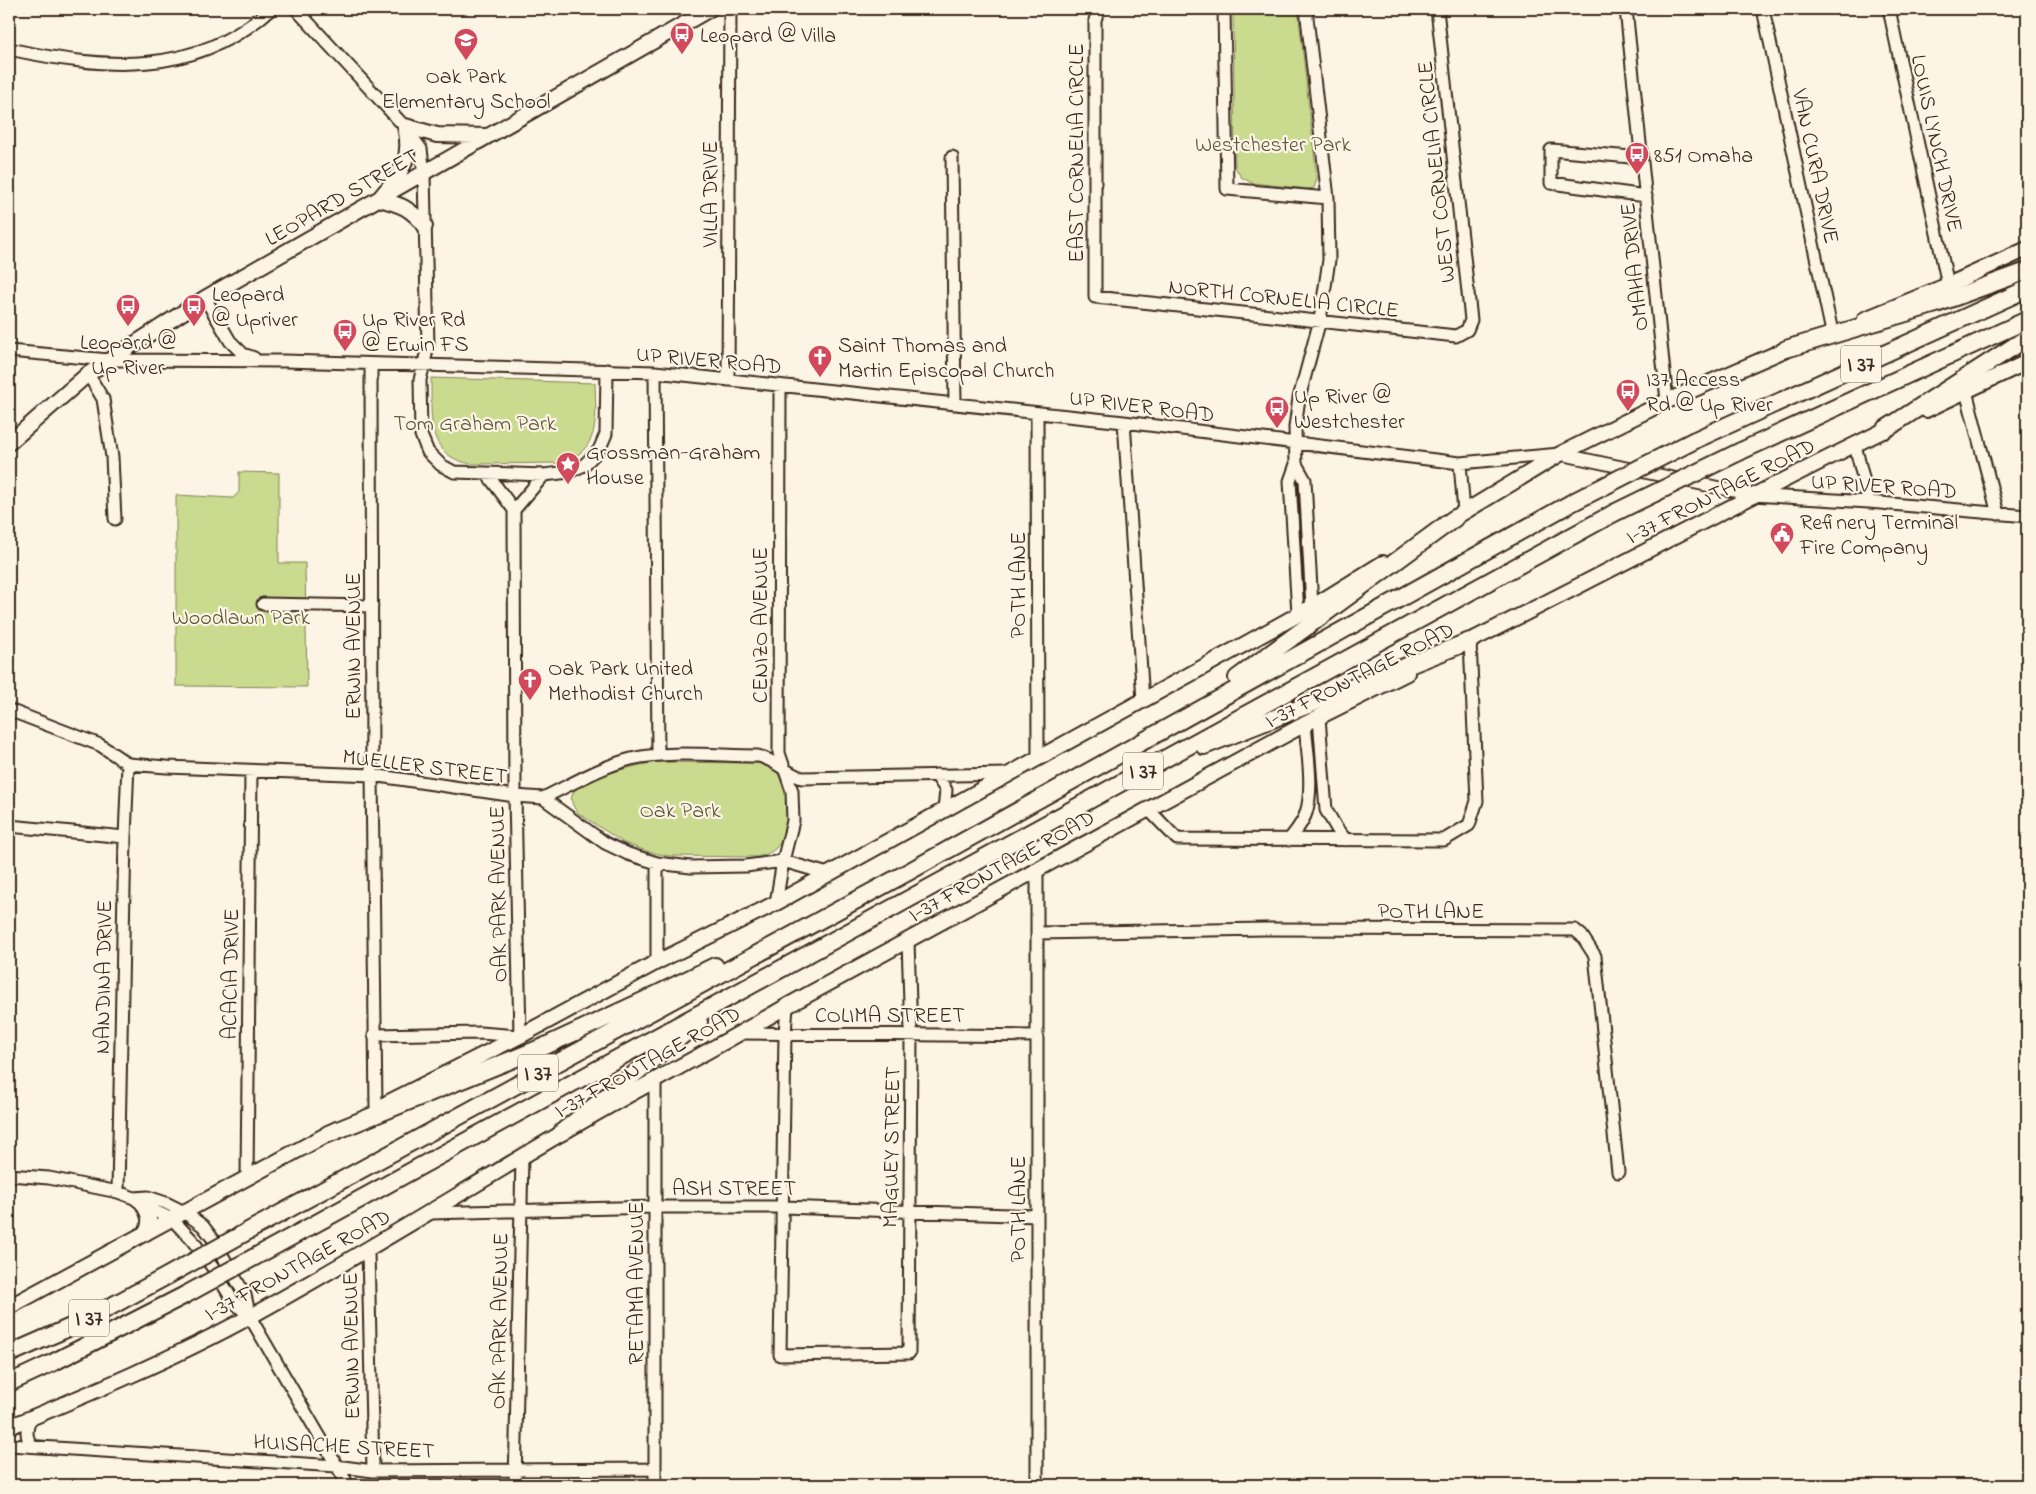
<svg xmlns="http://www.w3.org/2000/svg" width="2036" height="1494" font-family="'Indie Flower',sans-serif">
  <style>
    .green { fill: #cada8e; stroke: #828256 }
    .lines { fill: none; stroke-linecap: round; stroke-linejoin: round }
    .minor-casing { stroke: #3b2a1e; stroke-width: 15 }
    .major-casing { stroke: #3b2a1e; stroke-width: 18 }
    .highway-casing { stroke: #3b2a1e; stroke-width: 20 }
    .minor { stroke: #fcf5e5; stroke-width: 11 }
    .major { stroke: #fcf5e5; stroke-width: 14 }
    .highway { stroke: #fcf5e5; stroke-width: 16 }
    .highway-bridge-casing { stroke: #3b2a1e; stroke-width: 20; stroke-linecap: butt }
    .highway-bridge { stroke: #fcf5e5; stroke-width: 16 }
    .labels { text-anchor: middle; stroke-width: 4.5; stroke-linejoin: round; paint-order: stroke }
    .shield { fill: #fcf5e5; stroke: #75675a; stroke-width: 1 }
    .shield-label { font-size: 21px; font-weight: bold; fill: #3b2a1e }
    .poi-label { font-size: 22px; fill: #3b2a1e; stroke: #fcf5e5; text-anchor: start }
    .park-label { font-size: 22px; fill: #5f563a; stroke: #fcf5e5 }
    .street-label { font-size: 22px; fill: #3b2a1e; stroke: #fcf5e5 }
  </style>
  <rect width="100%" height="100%" fill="#fcf5e5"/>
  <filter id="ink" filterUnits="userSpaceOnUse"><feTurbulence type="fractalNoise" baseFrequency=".02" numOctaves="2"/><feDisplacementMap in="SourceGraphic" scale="10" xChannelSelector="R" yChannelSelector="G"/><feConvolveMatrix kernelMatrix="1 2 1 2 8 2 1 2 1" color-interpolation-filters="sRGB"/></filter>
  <g filter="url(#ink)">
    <path class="green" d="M 1233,9 L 1298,9 L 1317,179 L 1314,188 L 1308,189 L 1252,183 L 1241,177 L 1235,167 Z
      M 431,378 L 595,383 C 596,419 601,451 560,463 L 472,464 C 424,456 432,416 431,378 Z
      M 239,472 L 279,473 L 279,563 L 305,563 L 307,687 L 176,686 L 176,495 L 233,498 L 239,492 Z
      M 655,762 L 758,763 C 765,765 773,768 778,774 C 791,792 792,833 775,849 C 769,854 764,855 757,857 L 669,856 L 649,852 L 624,843 L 578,813 C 574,808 570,802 572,795 C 577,778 639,765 655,762 Z"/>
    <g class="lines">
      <defs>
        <path id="minor" d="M 296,9 L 406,128 L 421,149 L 424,174 L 428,346 L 420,380 L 421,435 L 428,452 L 441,465 L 454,472 L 544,475 L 569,472 L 584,465 L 599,450 L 606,434 L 607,370
          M 1099,9 L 1095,20 L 1095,297 L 1456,336 L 1467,330 L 1471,320 L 1437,9
          M 1224,9 L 1227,189 L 1328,198
          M 1626,9 L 1667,401
          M 1763,9 L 1832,332
          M 1889,9 L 1948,285
          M 9,49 C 103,69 194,78 271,9
          M 952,157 L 955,404
          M 1642,158 L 1551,150 L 1551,183 L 1646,196
          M 205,298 L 230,341 L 243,354 L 254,358
          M 9,351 L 109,360 L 285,361 L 655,372 L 1124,422 L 1460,463 L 1560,454 L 1753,495 L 1869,502 L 2027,516
          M 371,364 L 372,775 L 376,1108
          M 655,372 L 658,755
          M 88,374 L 103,399 L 112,457 L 115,519
          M 728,380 L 730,9
          M 1966,391 L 1998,514
          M 1037,413 L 1038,757
          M 1124,422 L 1143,700
          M 1855,445 L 1869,502
          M 1460,463 L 1464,512
          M 1296,464 L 1305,480 L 1312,607
          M 487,474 L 514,510
          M 263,604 L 372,606
          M 1298,614 L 1290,481 L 1296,464 L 1295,427 L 1299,398 L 1320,320 L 1329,260 L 1328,198 L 1306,9
          M 9,710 L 100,745 L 128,764 L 167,767 L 372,775 L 515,796 L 543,798 L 605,843 L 628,854 L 657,863 L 691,867 L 746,866 L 783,861 L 828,874
          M 1319,717 L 1326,810 L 1337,829 L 1346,840
          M 936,775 L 946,790 L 944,810
          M 543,798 C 572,784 600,767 631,759 C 668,750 719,756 758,756 C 776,760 786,773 802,778 L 1007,774
          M 1148,809 L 1177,839 L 1444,840 L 1469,825 L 1477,801 L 1470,641
          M 9,826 L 125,837
          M 1289,840 C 1295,832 1303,823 1306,813 C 1314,788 1307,751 1305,724
          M 657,863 L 657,962
          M 1037,869 L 1037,1485
          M 776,903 L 783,861 L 793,821 L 792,791 L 779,753 L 780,386
          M 1037,933 L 1266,929 L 1575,930 L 1582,936 L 1595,956 L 1618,1172
          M 787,1006 L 785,1034 L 780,1355 L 909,1353 L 911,1034 L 908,941
          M 742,1033 L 1037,1036
          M 374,1035 L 480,1033 L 520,1036 L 515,796 L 514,510 L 544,475
          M 655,1081 L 655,1485
          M 9,1175 L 49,1178 L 118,1192 L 134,1198 L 144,1206 L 172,1219 L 192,1240 L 213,1268 L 233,1301 L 250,1317 L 348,1485
          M 247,1177 L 251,771
          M 118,1192 L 125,837 L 128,764
          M 134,1198 L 148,1197 L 166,1203 L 184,1212 L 203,1226 L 213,1239 L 245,1295 L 250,1317
          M 430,1213 L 655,1207 L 783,1207 L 1037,1216
          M 368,1251 L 373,1471
          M 31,1418 C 26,1429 25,1436 32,1446
          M 9,1445 L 336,1466 L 373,1471 L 655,1469
          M 515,1485 L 522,1157"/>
        <path id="major" d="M 425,226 C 410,208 402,205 379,199 C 400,173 413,162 405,126 L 437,135 L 488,136
          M 1865,319 L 1948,285 L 2027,249
          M 1926,410 L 2027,362
          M 9,443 L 88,374 L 205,298 L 710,9
          M 1446,523 L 1560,454 L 1667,401 L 1796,345
          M 1460,646 C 1605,574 1748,496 1893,426
          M 387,1103 L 520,1036 L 657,962 L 776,903 L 1312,607 L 1383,563
          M 144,1206 C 150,1216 151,1223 146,1233
          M 9,1307 L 337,1129
          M 9,1427 C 91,1393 173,1359 251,1316 C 357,1258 458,1194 562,1133 C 636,1089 713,1050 787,1006 L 1305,724 L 1407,673"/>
        <path id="highway" d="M 1786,349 L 1936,304 L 2027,271
          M 1884,430 L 2027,338
          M 1695,440 L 2027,289
          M 1741,451 L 2027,320
          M 1237,678 L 1455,518
          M 1204,746 L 1470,641
          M 562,1132 L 699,1022
          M 328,1134 L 543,1047 L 647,999 L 715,966
          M 250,1230 L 910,871 L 1573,502
          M 260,1254 L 1614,513
          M 9,1354 L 82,1322 L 167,1276
          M 9,1383 L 52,1363 L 185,1295"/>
      </defs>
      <use href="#minor" class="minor-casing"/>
      <use href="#major" class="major-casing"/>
      <use href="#highway" class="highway-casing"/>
      <use href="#minor" class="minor"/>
      <use href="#major" class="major"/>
      <use href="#highway" class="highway"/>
      <defs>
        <path id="highway-bridge" d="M 1573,502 L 1695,440
          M 1614,513 L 1741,451
          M 167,1276 L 250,1230
          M 185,1295 L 260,1254"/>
      </defs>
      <use href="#highway-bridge" class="highway-bridge-casing"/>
      <use href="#highway-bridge" class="highway-bridge"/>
    </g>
  </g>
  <defs>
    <symbol id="bus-pin" viewBox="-11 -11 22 30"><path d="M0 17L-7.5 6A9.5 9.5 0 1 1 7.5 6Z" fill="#d1495b" stroke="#fcf5e5"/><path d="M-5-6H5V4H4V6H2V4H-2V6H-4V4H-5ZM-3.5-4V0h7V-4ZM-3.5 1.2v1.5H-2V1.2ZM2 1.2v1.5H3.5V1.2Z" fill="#fff"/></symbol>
    <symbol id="school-pin" viewBox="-11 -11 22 30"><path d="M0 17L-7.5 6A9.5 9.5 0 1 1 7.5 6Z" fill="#d1495b" stroke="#fcf5e5"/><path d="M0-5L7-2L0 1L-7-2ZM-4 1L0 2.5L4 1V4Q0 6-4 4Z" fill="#fff"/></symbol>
    <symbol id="church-pin" viewBox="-11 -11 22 30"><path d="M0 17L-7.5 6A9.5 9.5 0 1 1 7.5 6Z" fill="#d1495b" stroke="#fcf5e5"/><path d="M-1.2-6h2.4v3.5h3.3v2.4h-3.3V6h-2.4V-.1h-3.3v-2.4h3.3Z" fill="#fff"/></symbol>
    <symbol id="sight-pin" viewBox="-11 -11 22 30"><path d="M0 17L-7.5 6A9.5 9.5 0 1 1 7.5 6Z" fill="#d1495b" stroke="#fcf5e5"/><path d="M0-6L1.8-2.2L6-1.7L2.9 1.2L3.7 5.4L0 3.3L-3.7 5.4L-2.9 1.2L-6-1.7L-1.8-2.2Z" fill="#fff"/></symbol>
    <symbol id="civic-pin" viewBox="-11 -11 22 30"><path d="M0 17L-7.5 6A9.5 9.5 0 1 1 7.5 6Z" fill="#d1495b" stroke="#fcf5e5"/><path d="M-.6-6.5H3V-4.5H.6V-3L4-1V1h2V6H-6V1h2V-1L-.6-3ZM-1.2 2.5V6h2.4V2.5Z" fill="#fff"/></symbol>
  </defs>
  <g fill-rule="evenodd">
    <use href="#bus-pin" x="668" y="20" width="28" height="38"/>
    <use href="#school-pin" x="452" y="26" width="28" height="38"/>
    <use href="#bus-pin" x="1623" y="140" width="28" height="38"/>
    <use href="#bus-pin" x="114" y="292" width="28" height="38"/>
    <use href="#bus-pin" x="180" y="292" width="28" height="38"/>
    <use href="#bus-pin" x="331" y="317" width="28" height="38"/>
    <use href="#church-pin" x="806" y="343" width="28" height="38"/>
    <use href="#bus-pin" x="1614" y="377" width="28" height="38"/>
    <use href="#bus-pin" x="1263" y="394" width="28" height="38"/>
    <use href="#sight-pin" x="554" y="450" width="28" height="38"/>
    <use href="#civic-pin" x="1768" y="520" width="28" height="38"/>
    <use href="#church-pin" x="516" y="666" width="28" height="38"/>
  </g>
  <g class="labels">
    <g class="shield">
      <rect x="1841" y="345.5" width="40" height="37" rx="4"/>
      <rect x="1123" y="752.5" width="40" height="37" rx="4"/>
      <rect x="518" y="1054.5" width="40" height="37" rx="4"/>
      <rect x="69" y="1299.5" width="40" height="37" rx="4"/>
    </g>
    <g class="shield-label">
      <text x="1861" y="371">I 37</text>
      <text x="1143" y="778">I 37</text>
      <text x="538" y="1080">I 37</text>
      <text x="89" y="1325">I 37</text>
    </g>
    <g class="poi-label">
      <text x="700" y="42">Leopard @ Villa</text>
      <text x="466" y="83" text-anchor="middle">Oak Park<tspan x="466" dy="25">Elementary School</tspan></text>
      <text x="1654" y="162">851 Omaha</text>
      <text x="212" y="301">Leopard<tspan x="212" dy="25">@ Upriver</tspan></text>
      <text x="362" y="326">Up River Rd<tspan x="362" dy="25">@ Erwin FS</tspan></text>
      <text x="128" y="349" text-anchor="middle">Leopard @<tspan x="128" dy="25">Up River</tspan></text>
      <text x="838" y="352">Saint Thomas and<tspan x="838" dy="25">Martin Episcopal Church</tspan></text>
      <text x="1646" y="386">I37 Access<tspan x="1646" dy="25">Rd @ Up River</tspan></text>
      <text x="1294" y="403">Up River @<tspan x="1294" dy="25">Westchester</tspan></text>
      <text x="586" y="459">Grossman-Graham<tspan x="586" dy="25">House</tspan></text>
      <text x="1800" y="529">Refinery Terminal<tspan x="1800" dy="25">Fire Company</tspan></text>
      <text x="548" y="675">Oak Park United<tspan x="548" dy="25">Methodist Church</tspan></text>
    </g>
    <g class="park-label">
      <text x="1273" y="151">Westchester Park</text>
      <text x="475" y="430">Tom Graham Park</text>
      <text x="241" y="624">Woodlawn Park</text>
      <text x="680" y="817">Oak Park</text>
    </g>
    <g class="street-label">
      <text transform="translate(1938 143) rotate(78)" y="8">LOUIS LYNCH DRIVE</text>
      <text transform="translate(1075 153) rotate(-90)" y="8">EAST CORNELIA CIRCLE</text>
      <text transform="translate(1817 166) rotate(78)" y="8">VAN CURA DRIVE</text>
      <text transform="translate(1435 172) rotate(-96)" y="8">WEST CORNELIA CIRCLE</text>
      <text transform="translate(709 194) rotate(-90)" y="8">VILLA DRIVE</text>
      <text transform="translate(341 196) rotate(-30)" y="8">LEOPARD STREET</text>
      <text transform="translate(1633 267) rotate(-96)" y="8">OMAHA DRIVE</text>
      <text transform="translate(1284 297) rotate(6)" y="8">NORTH CORNELIA CIRCLE</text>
      <text transform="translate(709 359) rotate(5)" y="8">UP RIVER ROAD</text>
      <text transform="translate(1142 405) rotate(7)" y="8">UP RIVER ROAD</text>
      <text transform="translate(1884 485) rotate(4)" y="8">UP RIVER ROAD</text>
      <text transform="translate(1720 490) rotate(-27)" y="8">I-37 FRONTAGE ROAD</text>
      <text transform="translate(1017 585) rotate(-90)" y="8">POTH LANE</text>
      <text transform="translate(759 625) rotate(-90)" y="8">CENIZO AVENUE</text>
      <text transform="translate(352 646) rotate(-90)" y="8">ERWIN AVENUE</text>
      <text transform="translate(1359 674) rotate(-27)" y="8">I-37 FRONTAGE ROAD</text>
      <text transform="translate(425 765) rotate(7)" y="8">MUELLER STREET</text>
      <text transform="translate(1001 865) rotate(-29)" y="8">I-37 FRONTAGE ROAD</text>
      <text transform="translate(497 894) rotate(-91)" y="8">OAK PARK AVENUE</text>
      <text x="1431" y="918">POTH LANE</text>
      <text transform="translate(229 974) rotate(-89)" y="8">ACACIA DRIVE</text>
      <text transform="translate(102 977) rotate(-89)" y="8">NANDINA DRIVE</text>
      <text x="890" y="1022">COLIMA STREET</text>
      <text transform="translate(647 1061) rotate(-29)" y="8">I-37 FRONTAGE ROAD</text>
      <text transform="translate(890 1147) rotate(-89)" y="8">MAGUEY STREET</text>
      <text x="734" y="1195">ASH STREET</text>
      <text transform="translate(1017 1209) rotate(-90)" y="8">POTH LANE</text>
      <text transform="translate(297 1264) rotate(-29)" y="8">I-37 FRONTAGE ROAD</text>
      <text transform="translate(635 1283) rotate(-90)" y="8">RETAMA AVENUE</text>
      <text transform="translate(498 1321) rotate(-89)" y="8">OAK PARK AVENUE</text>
      <text transform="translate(350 1346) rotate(-91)" y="8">ERWIN AVENUE</text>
      <text transform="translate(344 1445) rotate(3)" y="8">HUISACHE STREET</text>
    </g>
  </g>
  <rect width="2036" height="1494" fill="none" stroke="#fcf5e5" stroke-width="30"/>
  <rect x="15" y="15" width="2006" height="1464" fill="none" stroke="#3b2a1e" stroke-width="2" filter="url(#ink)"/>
</svg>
